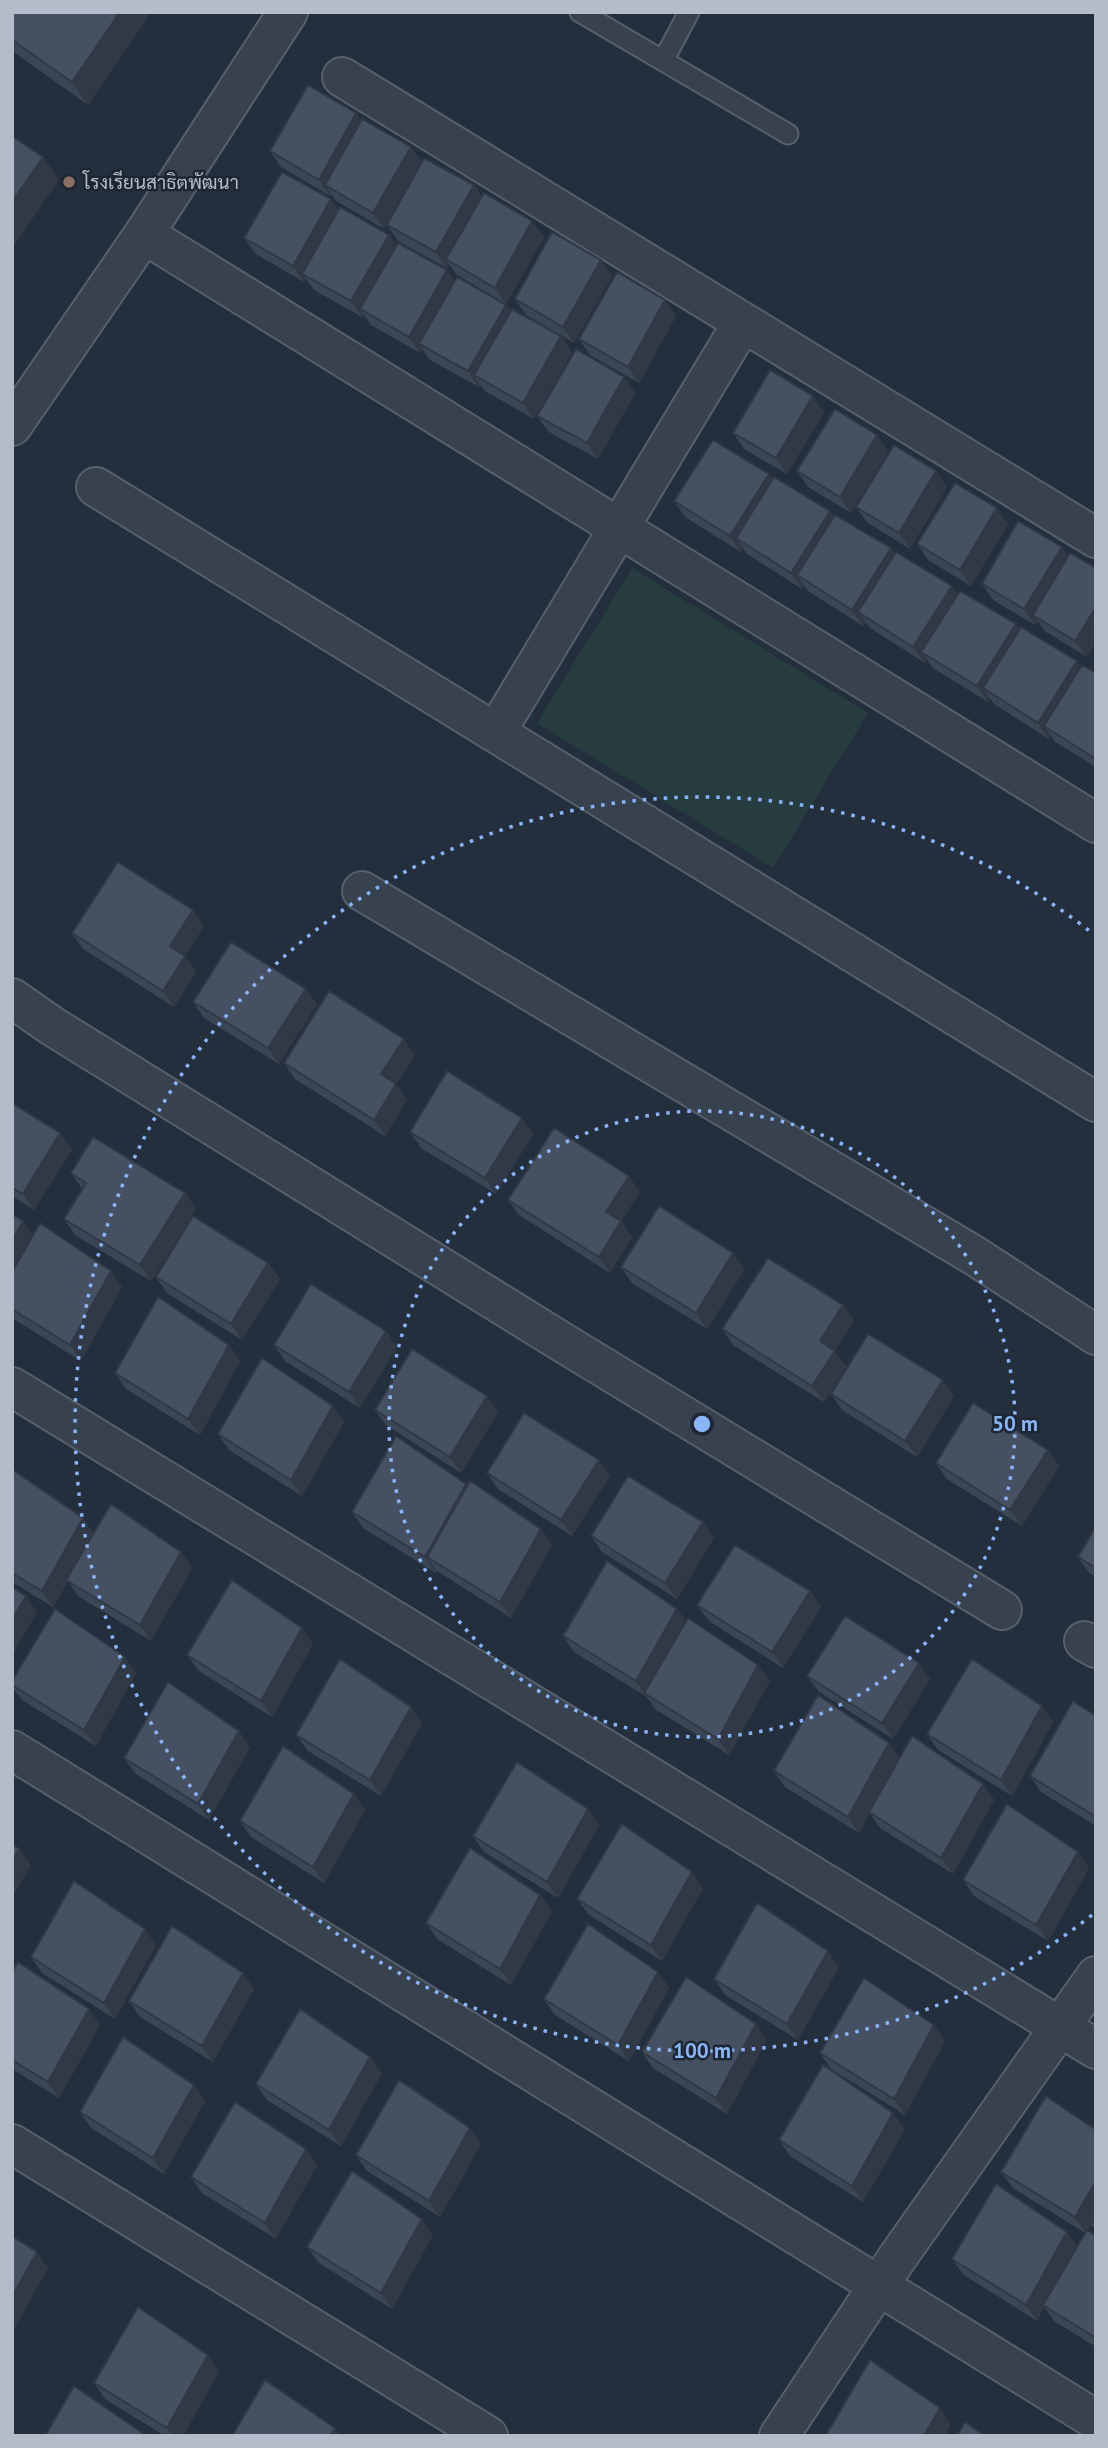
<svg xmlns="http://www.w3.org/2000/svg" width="1108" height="2448" font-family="'PT Sans',Sarabun,sans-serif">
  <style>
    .green { fill: #263c3f }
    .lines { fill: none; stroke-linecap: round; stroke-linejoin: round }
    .lane-casing { stroke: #565f6c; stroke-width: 23 }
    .street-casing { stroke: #565f6c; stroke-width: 42 }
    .lane { stroke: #38414e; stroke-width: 19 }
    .street { stroke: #38414e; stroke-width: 38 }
    .wall { fill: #3b4654 }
    .shaded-wall { fill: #303945 }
    .building { fill: #455162; stroke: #303945; stroke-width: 2 }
    .ring { fill: none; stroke: #8ab4f8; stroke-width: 3.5; stroke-dasharray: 3.5 7 }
    .education-dot { fill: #8d6e63; stroke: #1d2633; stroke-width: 2.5 }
    .labels { text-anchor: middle; stroke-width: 5; stroke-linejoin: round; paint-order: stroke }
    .poi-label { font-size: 19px; fill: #b4bcc9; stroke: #1d2633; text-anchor: start }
    .centre { fill: #8ab4f8; stroke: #1d2633; stroke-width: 3.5 }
    .ring-label { font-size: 21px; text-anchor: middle; font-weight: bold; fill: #8ab4f8; stroke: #1d2633; stroke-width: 5; stroke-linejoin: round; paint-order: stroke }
  </style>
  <rect width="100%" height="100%" fill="#242f3e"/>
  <path class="green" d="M 632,568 L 868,713 L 773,868 L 537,723 Z"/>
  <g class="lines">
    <defs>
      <path id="lane" d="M 580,12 L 788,134
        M 663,61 L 689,12"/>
      <path id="street" d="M 342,77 L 1096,538
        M 144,234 L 1096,823
        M 12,426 L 144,234 L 288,12
        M 96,487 L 1096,1102
        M 496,732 L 743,322
        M 362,891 L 975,1256 L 1096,1335
        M 12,998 L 52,1026 L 562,1342 L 1002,1610
        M 12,1387 L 1096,2049
        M 1084,1641 L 1096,1648
        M 12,1750 L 1096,2420
        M 12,2144 L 488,2436
        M 779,2436 L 897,2258 L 1096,1976"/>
    </defs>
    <use href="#lane" class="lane-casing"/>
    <use href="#street" class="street-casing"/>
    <use href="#lane" class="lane"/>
    <use href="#street" class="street"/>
  </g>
  <path class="wall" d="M 12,12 L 151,12 L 88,105 L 12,51 Z
    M 362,120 L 411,147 L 422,162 L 474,185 L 482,197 L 532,221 L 544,237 L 506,304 L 457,275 L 449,264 L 447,268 L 398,241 L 387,225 L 384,229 L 336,201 L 331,194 L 330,196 L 281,167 L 270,151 Z
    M 338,210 L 389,235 L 396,245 L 454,281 L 506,305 L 511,311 L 561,336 L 572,352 L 534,419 L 485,391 L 480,385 L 479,387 L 430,360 L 422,349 L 420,353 L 371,325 L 364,315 L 362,317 L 314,290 L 306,279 L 304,282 L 256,254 L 244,238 Z
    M 612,276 L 574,343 L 526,315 L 515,299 Z
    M 676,316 L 639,383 L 590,355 L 579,339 Z
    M 624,377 L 635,393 L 598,459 L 549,432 L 537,416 Z
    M 813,396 L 824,412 L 787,474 L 744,449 L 733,433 Z
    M 888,451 L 851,513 L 808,487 L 797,471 Z
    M 769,474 L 772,480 L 830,511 L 834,517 L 895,554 L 958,594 L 1016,624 L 1020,630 L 1077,661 L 1081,667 L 1096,673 L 1096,767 L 1055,742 L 1051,736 L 1049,739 L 994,704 L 990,698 L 988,702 L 933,668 L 927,659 L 925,663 L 870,628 L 866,622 L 863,626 L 808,591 L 804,585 L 802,589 L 747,554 L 743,548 L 741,552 L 685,517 L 674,501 Z
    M 947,487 L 910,549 L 868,523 L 856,507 Z
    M 997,508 L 1008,524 L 971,586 L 928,560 L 917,544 Z
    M 1062,547 L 1068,556 L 1087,657 L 1045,631 L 1038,621 L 1035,625 L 993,600 L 982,584 Z
    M 204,926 L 185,956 L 196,972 L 174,1007 L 83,949 L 72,933 Z
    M 193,1002 L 317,1004 L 279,1064 L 204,1018 Z
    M 415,1055 L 396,1084 L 407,1100 L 385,1136 L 295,1079 L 284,1063 Z
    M 12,1103 L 72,1149 L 34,1210 L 12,1196 Z
    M 410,1132 L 533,1134 L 496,1194 L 421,1148 Z
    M 71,1173 L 185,1193 L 196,1209 L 151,1281 L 75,1235 L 64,1219 L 82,1189 Z
    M 640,1192 L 621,1221 L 632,1237 L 610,1273 L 519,1215 L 508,1200 Z
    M 12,1214 L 33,1236 L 111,1271 L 122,1287 L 81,1361 L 12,1318 Z
    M 733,1253 L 745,1269 L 707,1329 L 632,1283 L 621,1267 Z
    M 268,1263 L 280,1279 L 242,1340 L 167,1293 L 156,1277 Z
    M 843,1305 L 854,1321 L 835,1351 L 846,1367 L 824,1402 L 733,1345 L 722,1329 Z
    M 386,1331 L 397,1347 L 360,1408 L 285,1361 L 274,1345 Z
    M 229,1345 L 240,1361 L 200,1435 L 126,1389 L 115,1373 Z
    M 831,1394 L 954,1396 L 917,1457 L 842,1410 Z
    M 487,1396 L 498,1412 L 461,1473 L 386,1425 L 375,1410 Z
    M 333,1406 L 344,1422 L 302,1496 L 229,1450 L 218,1434 Z
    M 599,1460 L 610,1476 L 572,1536 L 498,1489 L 487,1473 Z
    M 936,1463 L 1059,1466 L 1022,1526 L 947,1479 Z
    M 12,1471 L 83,1518 L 93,1533 L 181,1552 L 192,1568 L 151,1641 L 78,1596 L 68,1581 L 53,1607 L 12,1582 Z
    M 468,1486 L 541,1529 L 552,1545 L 511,1618 L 437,1571 L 436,1573 L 363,1528 L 352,1512 Z
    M 703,1522 L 714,1538 L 677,1599 L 602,1552 L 591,1536 Z
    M 1096,1526 L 1096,1577 L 1089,1573 L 1078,1557 Z
    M 810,1591 L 821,1607 L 783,1668 L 709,1621 L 697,1605 Z
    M 677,1609 L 686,1621 L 770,1681 L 729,1755 L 655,1709 L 647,1697 L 574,1652 L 563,1636 Z
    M 313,1644 L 272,1717 L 199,1671 L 187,1655 Z
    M 919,1663 L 930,1679 L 893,1739 L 819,1692 L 807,1676 Z
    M 136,1673 L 96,1746 L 22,1700 L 12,1687 L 12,1681 Z
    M 1096,1716 L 1096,1826 L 1041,1792 L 1030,1776 Z
    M 1053,1722 L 1012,1796 L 938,1750 L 927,1734 Z
    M 422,1723 L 381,1796 L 308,1751 L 296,1735 Z
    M 889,1743 L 899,1758 L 983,1784 L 994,1800 L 953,1874 L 880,1828 L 870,1813 L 859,1833 L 785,1787 L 774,1771 Z
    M 250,1747 L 209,1820 L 136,1774 L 124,1758 Z
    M 365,1810 L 324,1883 L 251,1837 L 240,1821 Z
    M 599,1825 L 558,1898 L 484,1852 L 473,1836 Z
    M 1089,1868 L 1048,1941 L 974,1896 L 963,1880 Z
    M 703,1888 L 662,1961 L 589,1915 L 577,1899 Z
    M 552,1911 L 511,1985 L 437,1939 L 426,1923 Z
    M 156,1945 L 115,2019 L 42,1973 L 31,1957 Z
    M 839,1967 L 798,2040 L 725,1995 L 714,1979 Z
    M 12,1972 L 100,2025 L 59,2098 L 12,2069 Z
    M 658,1972 L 669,1988 L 629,2061 L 555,2015 L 544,1999 Z
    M 254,1989 L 213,2062 L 140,2017 L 129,2001 Z
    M 767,2040 L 727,2114 L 653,2068 L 642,2052 Z
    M 945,2041 L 905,2115 L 831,2069 L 820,2053 Z
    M 370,2057 L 382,2073 L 341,2146 L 267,2100 L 256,2084 Z
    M 205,2101 L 164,2174 L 91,2128 L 80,2112 Z
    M 905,2129 L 863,2202 L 790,2156 L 779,2140 Z
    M 481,2144 L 440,2217 L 367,2171 L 356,2155 Z
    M 317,2165 L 276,2239 L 202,2193 L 191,2177 Z
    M 1001,2172 L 1096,2217 L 1088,2230 L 1096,2236 L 1096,2347 L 1054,2321 L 1044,2307 L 1037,2321 L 964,2275 L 952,2259 L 1077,2247 L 1085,2233 L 1013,2188 Z
    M 433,2235 L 392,2309 L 319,2263 L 307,2247 Z
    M 219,2371 L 183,2436 L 165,2436 L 105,2399 L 94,2383 Z"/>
  <path class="shaded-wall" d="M 120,12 L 151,12 L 88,105 L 72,82 Z
    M 356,113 L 368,129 L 325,185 L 331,194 L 330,196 L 319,180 Z
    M 411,147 L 422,163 L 384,229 L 373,213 Z
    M 43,157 L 59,180 L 12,249 L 12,202 Z
    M 474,185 L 485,201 L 446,259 L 449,264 L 447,268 L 436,252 Z
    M 331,199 L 342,215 L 302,274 L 306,279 L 304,282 L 293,266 Z
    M 532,221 L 544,237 L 506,304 L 495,288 Z
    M 389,235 L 400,251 L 360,309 L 364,315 L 362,317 L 351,301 Z
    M 601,260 L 612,276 L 574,343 L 563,327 Z
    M 447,270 L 458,286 L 419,344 L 422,349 L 420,353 L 409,337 Z
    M 665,300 L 676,316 L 639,383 L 628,367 Z
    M 506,305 L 517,321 L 474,375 L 480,385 L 479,387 L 468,371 Z
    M 561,336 L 572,352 L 534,419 L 523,403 Z
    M 624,377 L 635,393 L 598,459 L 587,443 Z
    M 813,396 L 824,412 L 787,474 L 776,458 Z
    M 877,435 L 888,451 L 851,513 L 840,497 Z
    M 936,471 L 947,487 L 910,549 L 899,533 Z
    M 769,474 L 780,490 L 736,538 L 743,548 L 741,552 L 730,536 Z
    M 997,508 L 1008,524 L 971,586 L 960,570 Z
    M 830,511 L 841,527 L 797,575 L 804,585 L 802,589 L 791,573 Z
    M 1062,547 L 1073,563 L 1033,615 L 1038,621 L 1035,625 L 1024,609 Z
    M 891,548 L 902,564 L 858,612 L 866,622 L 863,626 L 852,610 Z
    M 952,586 L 963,602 L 921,652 L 927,659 L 925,663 L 913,647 Z
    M 1096,607 L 1096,641 L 1087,657 L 1075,641 Z
    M 1016,624 L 1027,640 L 983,688 L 990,698 L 988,702 L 977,686 Z
    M 1077,661 L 1088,677 L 1044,726 L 1051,736 L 1049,739 L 1038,723 Z
    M 193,910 L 204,926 L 185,956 L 196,972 L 174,1007 L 163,991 L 170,946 Z
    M 306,989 L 317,1004 L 279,1064 L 268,1048 Z
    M 404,1039 L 415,1055 L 396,1084 L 407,1100 L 385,1136 L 374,1120 L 381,1074 Z
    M 522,1118 L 533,1134 L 496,1194 L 485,1178 Z
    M 60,1133 L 72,1149 L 34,1210 L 23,1194 Z
    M 629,1176 L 640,1192 L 621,1221 L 632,1237 L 610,1273 L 599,1257 L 606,1212 Z
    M 185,1193 L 196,1209 L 151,1281 L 140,1265 Z
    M 23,1221 L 34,1237 L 12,1277 L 12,1241 Z
    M 733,1253 L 745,1269 L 707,1329 L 696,1313 Z
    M 268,1263 L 280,1279 L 242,1340 L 231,1324 Z
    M 111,1271 L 122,1287 L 81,1361 L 70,1345 Z
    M 843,1305 L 854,1321 L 835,1351 L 846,1367 L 824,1402 L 812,1386 L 820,1341 Z
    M 386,1331 L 397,1347 L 360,1408 L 349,1392 Z
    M 229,1345 L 240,1361 L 200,1435 L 188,1419 Z
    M 943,1380 L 954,1396 L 917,1457 L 905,1441 Z
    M 487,1396 L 498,1412 L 461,1473 L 450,1457 Z
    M 333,1406 L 344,1422 L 302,1496 L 291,1480 Z
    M 1048,1450 L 1059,1466 L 1022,1526 L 1010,1510 Z
    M 599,1460 L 610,1476 L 572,1536 L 561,1520 Z
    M 466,1484 L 478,1500 L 427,1557 L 437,1571 L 436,1573 L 425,1557 Z
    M 83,1518 L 94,1534 L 53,1607 L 42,1591 Z
    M 703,1522 L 714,1538 L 677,1599 L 665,1583 Z
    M 541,1529 L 552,1545 L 511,1618 L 500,1602 Z
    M 181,1552 L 192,1568 L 151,1641 L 140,1625 Z
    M 810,1591 L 821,1607 L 783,1668 L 772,1652 Z
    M 26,1596 L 37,1612 L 12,1656 L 12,1620 Z
    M 677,1609 L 689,1625 L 644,1693 L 636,1681 Z
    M 302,1628 L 313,1644 L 272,1717 L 261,1701 Z
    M 125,1657 L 136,1673 L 96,1746 L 84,1730 Z
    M 919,1663 L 930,1679 L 893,1739 L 882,1723 Z
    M 758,1665 L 770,1681 L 729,1755 L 718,1739 Z
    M 1042,1706 L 1053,1722 L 1012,1796 L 1001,1780 Z
    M 411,1707 L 422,1723 L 381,1796 L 370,1780 Z
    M 239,1731 L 250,1747 L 209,1820 L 198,1804 Z
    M 889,1743 L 900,1759 L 859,1833 L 848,1817 Z
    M 983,1784 L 994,1800 L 953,1874 L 941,1858 Z
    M 354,1794 L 365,1810 L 324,1883 L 313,1867 Z
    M 588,1809 L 599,1825 L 558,1898 L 547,1882 Z
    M 19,1849 L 31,1865 L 12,1898 L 12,1862 Z
    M 1078,1852 L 1089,1868 L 1048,1941 L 1036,1925 Z
    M 692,1872 L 703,1888 L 662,1961 L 651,1945 Z
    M 540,1895 L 552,1911 L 511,1985 L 500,1969 Z
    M 145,1929 L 156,1945 L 115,2019 L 104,2003 Z
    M 828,1951 L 839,1967 L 798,2040 L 787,2024 Z
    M 658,1972 L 669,1988 L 629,2061 L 618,2045 Z
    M 243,1973 L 254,1989 L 213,2062 L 202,2046 Z
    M 89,2009 L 100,2025 L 59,2098 L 48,2082 Z
    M 756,2024 L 767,2040 L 727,2114 L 716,2098 Z
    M 934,2025 L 945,2041 L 905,2115 L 894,2099 Z
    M 370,2057 L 382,2073 L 341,2146 L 329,2130 Z
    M 194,2085 L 205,2101 L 164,2174 L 153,2158 Z
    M 893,2113 L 905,2129 L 863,2202 L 852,2186 Z
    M 470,2128 L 481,2144 L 440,2217 L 429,2201 Z
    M 306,2149 L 317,2165 L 276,2239 L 265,2223 Z
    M 1096,2181 L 1096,2217 L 1086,2233 L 1075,2217 Z
    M 422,2219 L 433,2235 L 392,2309 L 381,2293 Z
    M 1067,2232 L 1078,2248 L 1043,2305 L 1044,2307 L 1037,2321 L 1026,2305 Z
    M 37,2252 L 48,2268 L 12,2334 L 12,2297 Z
    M 208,2355 L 219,2371 L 183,2436 L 172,2436 L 167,2428 Z
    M 940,2408 L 951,2424 L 945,2436 L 924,2436 Z
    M 335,2428 L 340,2436 L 330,2436 Z"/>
  <path class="building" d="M 12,12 L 120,12 L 72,82 L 12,40 Z
    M 308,85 L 356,113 L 319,180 L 270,151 Z
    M 362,119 L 411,147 L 373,213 L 325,185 Z
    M 12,136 L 43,157 L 12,202 Z
    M 424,158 L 474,185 L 436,252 L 387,225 Z
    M 282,172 L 331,199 L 293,266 L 244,238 Z
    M 484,193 L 532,221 L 495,288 L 446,259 Z
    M 340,207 L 389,235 L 351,301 L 302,274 Z
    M 552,232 L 601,260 L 563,327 L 515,299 Z
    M 398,243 L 447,270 L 409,337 L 360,309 Z
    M 617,272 L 665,300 L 628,367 L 579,339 Z
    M 457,277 L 506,305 L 468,371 L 419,344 Z
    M 512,309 L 561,336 L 523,403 L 474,375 Z
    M 576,349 L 624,377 L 587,443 L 537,416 Z
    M 770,370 L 813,396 L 776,458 L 733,433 Z
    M 835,409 L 877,435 L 840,497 L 797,471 Z
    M 713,440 L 769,474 L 730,536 L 674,501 Z
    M 894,445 L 936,471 L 899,533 L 856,507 Z
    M 774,477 L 830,511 L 791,573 L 736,538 Z
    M 955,483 L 997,508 L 960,570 L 917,544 Z
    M 835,515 L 891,548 L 852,610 L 797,575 Z
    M 1018,521 L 1062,547 L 1024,609 L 982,584 Z
    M 896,552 L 952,586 L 913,647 L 858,612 Z
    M 1070,553 L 1096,568 L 1096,607 L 1075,641 L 1033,615 Z
    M 960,591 L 1016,624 L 977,686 L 921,652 Z
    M 1021,627 L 1077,661 L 1038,723 L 983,688 Z
    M 1082,665 L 1096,673 L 1096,759 L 1044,726 Z
    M 118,862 L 193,910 L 170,946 L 185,956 L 163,991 L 72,933 Z
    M 231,942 L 306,989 L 268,1048 L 193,1002 Z
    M 329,991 L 404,1039 L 381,1074 L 396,1084 L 374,1120 L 284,1063 Z
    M 447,1071 L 522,1118 L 485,1178 L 410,1132 Z
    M 12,1103 L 60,1133 L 23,1194 L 12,1188 Z
    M 554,1128 L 629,1176 L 606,1212 L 621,1221 L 599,1257 L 508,1200 Z
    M 93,1137 L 185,1193 L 140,1265 L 64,1219 L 86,1183 L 71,1173 Z
    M 659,1206 L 733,1253 L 696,1313 L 621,1267 Z
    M 12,1214 L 23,1221 L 12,1241 Z
    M 193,1216 L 268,1263 L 231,1324 L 156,1277 Z
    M 40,1223 L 111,1271 L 70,1345 L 12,1309 L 12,1272 Z
    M 768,1258 L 843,1305 L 820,1341 L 835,1351 L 812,1386 L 722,1329 Z
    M 311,1284 L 386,1331 L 349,1392 L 274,1345 Z
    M 158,1297 L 229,1345 L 188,1419 L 115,1373 Z
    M 868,1334 L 943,1380 L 905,1441 L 831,1394 Z
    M 412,1349 L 487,1396 L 450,1457 L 375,1410 Z
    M 262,1358 L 333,1406 L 291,1480 L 218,1434 Z
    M 973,1403 L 1048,1450 L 1010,1510 L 936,1463 Z
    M 524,1413 L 599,1460 L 561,1520 L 487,1473 Z
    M 396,1436 L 466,1484 L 425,1557 L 352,1512 Z
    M 13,1470 L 83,1518 L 42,1591 L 12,1573 Z
    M 628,1476 L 703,1522 L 665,1583 L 591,1536 Z
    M 470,1481 L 541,1529 L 500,1602 L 427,1557 Z
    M 111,1504 L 181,1552 L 140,1625 L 66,1580 Z
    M 1096,1526 L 1096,1568 L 1078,1557 Z
    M 735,1545 L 810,1591 L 772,1652 L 697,1605 Z
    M 607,1561 L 677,1609 L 636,1681 L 563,1636 Z
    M 232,1580 L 302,1628 L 261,1701 L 187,1655 Z
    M 12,1587 L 26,1596 L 12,1620 Z
    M 55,1609 L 125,1657 L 84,1730 L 12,1685 L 12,1681 Z
    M 845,1616 L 919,1663 L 882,1723 L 807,1676 Z
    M 688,1618 L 758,1665 L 718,1739 L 644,1693 Z
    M 340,1659 L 411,1707 L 370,1780 L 296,1735 Z
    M 972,1659 L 1042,1706 L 1001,1780 L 927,1734 Z
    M 168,1682 L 239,1731 L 198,1804 L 124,1758 Z
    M 818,1695 L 889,1743 L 848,1817 L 774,1771 Z
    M 1073,1701 L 1096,1716 L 1096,1817 L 1030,1776 Z
    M 912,1736 L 983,1784 L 941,1858 L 869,1812 Z
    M 283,1746 L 354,1794 L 313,1867 L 240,1821 Z
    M 517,1762 L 588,1809 L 547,1882 L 473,1836 Z
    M 1007,1804 L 1078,1852 L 1036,1925 L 963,1880 Z
    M 622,1824 L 692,1872 L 651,1945 L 577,1899 Z
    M 12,1844 L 19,1849 L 12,1862 Z
    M 470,1848 L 540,1895 L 500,1969 L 426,1923 Z
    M 74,1881 L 145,1929 L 104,2003 L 31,1957 Z
    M 757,1903 L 828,1951 L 787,2024 L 714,1979 Z
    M 588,1924 L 658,1972 L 618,2045 L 544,1999 Z
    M 172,1926 L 243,1973 L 202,2046 L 129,2001 Z
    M 18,1962 L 89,2009 L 48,2082 L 12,2060 L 12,1972 Z
    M 686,1977 L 756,2024 L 716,2098 L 642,2052 Z
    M 864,1978 L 934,2025 L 894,2099 L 820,2053 Z
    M 300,2009 L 370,2057 L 329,2130 L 256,2084 Z
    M 123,2037 L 194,2085 L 153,2158 L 80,2112 Z
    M 823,2065 L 893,2113 L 852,2186 L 779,2140 Z
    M 399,2080 L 470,2128 L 429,2201 L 356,2155 Z
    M 1046,2096 L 1096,2130 L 1096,2181 L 1075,2217 L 1001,2172 Z
    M 235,2102 L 306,2149 L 265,2223 L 191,2177 Z
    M 352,2171 L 422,2219 L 381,2293 L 307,2247 Z
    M 996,2184 L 1067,2232 L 1026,2305 L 952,2259 Z
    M 1096,2217 L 1096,2228 L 1091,2225 Z
    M 1087,2230 L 1096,2236 L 1096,2338 L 1043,2305 Z
    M 12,2236 L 37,2252 L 12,2297 Z
    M 138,2307 L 208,2355 L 167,2428 L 94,2383 Z
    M 870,2360 L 940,2408 L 924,2436 L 826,2435 Z
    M 265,2380 L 335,2428 L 330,2436 L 232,2436 Z
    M 74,2386 L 144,2434 L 143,2436 L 45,2436 Z
    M 965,2422 L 985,2436 L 957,2436 Z"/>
  <g class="ring">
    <circle cx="702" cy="1424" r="313"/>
    <path d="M1092 1915A627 627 0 1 1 1092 933"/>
  </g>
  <circle class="education-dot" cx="69" cy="182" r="7"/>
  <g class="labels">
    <g class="poi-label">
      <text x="83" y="189">โรงเรียนสาธิตพัฒนา</text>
    </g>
  </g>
  <circle cx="702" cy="1424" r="10" class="centre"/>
  <g class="ring-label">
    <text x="1015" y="1431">50 m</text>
    <text x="702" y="2058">100 m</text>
  </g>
  <rect width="1108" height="2448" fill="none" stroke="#b4bcc9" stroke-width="28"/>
</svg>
